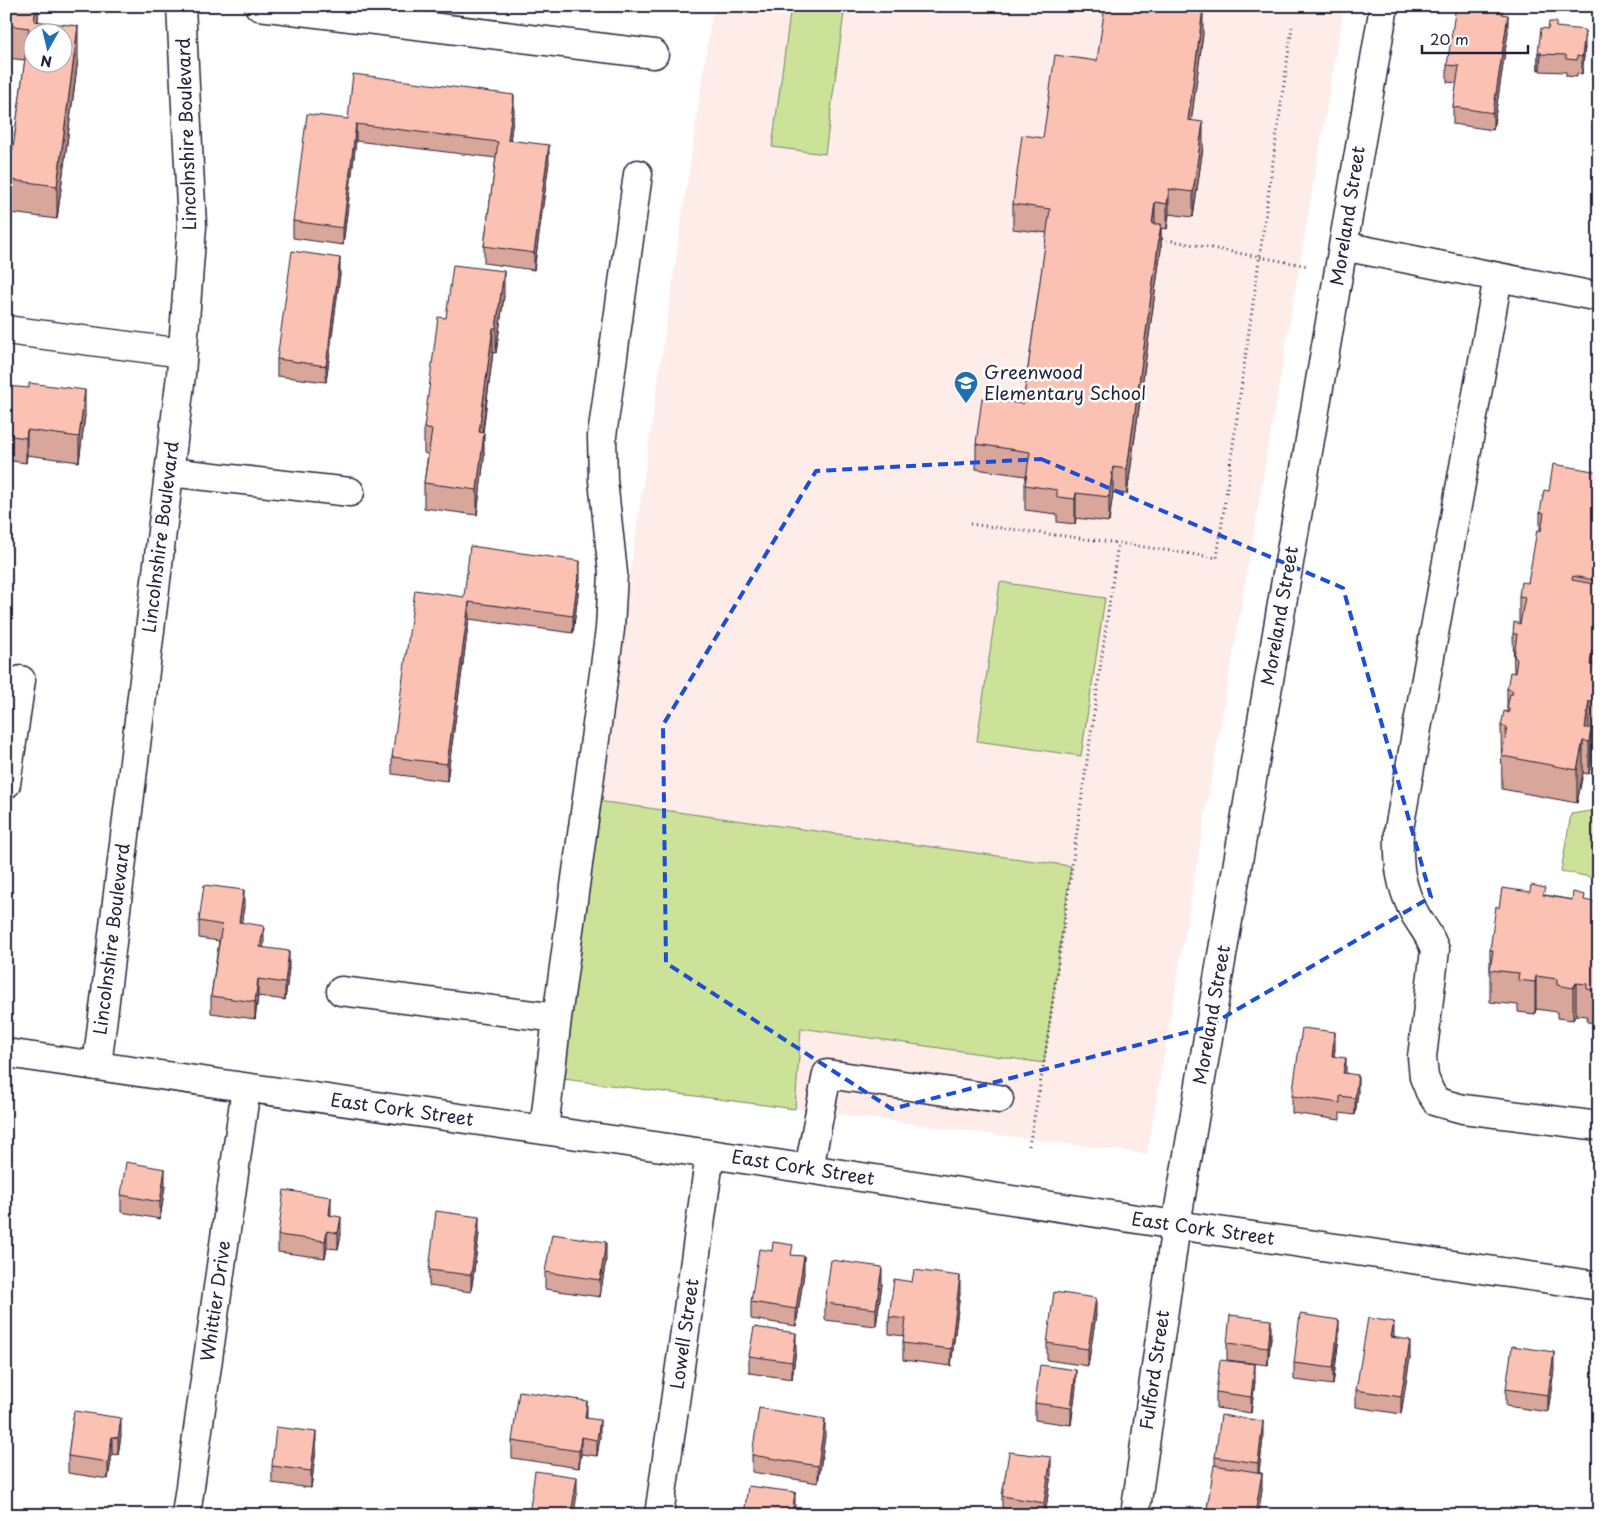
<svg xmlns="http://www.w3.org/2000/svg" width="1605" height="1521" font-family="'Playpen Sans',sans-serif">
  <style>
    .built { fill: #feece8 }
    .green { fill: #cce298; stroke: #77826a }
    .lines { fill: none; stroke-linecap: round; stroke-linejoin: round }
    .minor-casing { stroke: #22223b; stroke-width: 31 }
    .path { stroke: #22223b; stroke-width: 3; stroke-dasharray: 1 4; stroke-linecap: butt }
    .minor { stroke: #fff; stroke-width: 28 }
    .wall { fill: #d8a69a; stroke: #22223b }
    .shaded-wall { fill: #b0877d; stroke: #22223b }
    .building { fill: #fbc1b3; stroke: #22223b; fill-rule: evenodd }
    .marked { fill: none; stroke: #1d4ed8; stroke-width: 4; stroke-dasharray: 10 6; stroke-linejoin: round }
    .labels { text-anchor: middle; stroke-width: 5; stroke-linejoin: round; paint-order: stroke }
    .street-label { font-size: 18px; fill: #22223b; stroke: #fff }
    .poi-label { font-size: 18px; fill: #22223b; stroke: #fff; text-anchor: start }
  </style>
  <rect width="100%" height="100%" fill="#fff"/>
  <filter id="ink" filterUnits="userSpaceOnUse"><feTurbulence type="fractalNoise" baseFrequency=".02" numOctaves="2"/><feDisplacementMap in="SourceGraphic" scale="10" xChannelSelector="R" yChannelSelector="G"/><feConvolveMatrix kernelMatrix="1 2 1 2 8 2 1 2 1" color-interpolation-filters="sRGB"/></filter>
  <g filter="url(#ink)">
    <path class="built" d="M 713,6 L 1344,6 L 1147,1154 L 556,1078 Z"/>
    <path class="green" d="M 791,6 L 845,6 L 825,154 L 772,147 Z
      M 1000,582 L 1105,598 L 1081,756 L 977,741 Z
      M 597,801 L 1071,866 L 1044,1063 L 801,1028 L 795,1109 L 556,1078 Z
      M 1599,803 L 1599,879 L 1561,871 L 1571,814 L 1597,810 Z"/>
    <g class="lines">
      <defs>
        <path id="minor" d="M 259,6 L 654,54
          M 1343,246 L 1599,297
          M 1498,277 L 1399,829 C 1398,864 1399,885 1416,916 C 1424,929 1430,935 1435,950 L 1422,1057 L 1424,1077 L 1430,1092 L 1437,1102 L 1463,1109 L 1599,1126
          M 6,330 L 183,353
          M 169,472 L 350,492
          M 6,784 L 21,680
          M 341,991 L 557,1018
          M 6,1053 L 710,1154 L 1176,1225 L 1599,1286
          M 97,1066 L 181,375 L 192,226 L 181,6
          M 544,1130 L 557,1018 L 610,629 L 613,573 L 603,480 L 602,436 L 638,174
          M 809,1169 L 827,1074 L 999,1099
          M 186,1515 L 246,1088
          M 659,1515 L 710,1154
          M 1135,1515 L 1176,1225 L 1384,6"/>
      </defs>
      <use href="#minor" class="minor-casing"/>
      <path class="path" d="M 1157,238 L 1308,266
        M 970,524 L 1118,543 L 1217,558 L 1292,27
        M 1029,1146 L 1044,1063 L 1118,543"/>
      <use href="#minor" class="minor"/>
    </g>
    <path class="wall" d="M 6,6 L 39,6 L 38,21 L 78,59 L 57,219 L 11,213 L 6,252 L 6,171 L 10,171 L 25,60 L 6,58 Z
      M 1503,14 L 1508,32 L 1493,130 L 1453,124 L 1453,107 L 1457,83 L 1447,82 L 1447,65 Z
      M 1556,27 L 1585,47 L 1582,74 L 1577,73 L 1577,77 L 1566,76 L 1566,72 L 1540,71 L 1540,69 L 1538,70 L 1538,53 L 1548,29 Z
      M 1203,34 L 1191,121 L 1203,147 L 1193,217 L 1169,214 L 1167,229 L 1161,228 L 1161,249 L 1127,494 L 1113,492 L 1109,522 L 1076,518 L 1075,524 L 1057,522 L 1057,514 L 1025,510 L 1025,485 L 1026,476 L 976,469 L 976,444 L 1023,404 L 1047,233 L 1013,229 L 1013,204 L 1043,138 L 1097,61 Z
      M 514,112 L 510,140 L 549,162 L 534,270 L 484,263 L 484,246 L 496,158 L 356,141 L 343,245 L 293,238 L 293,221 L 348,119 Z
      M 340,274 L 326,382 L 277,376 L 277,359 Z
      M 504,296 L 496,353 L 493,352 L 483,433 L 484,458 L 477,515 L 424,508 L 424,483 L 428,454 L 424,453 L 424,428 L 446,318 Z
      M 6,386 L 85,415 L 79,462 L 27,455 L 26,463 L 6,460 Z
      M 1599,472 L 1599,683 L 1597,683 L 1597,687 L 1599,687 L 1599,728 L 1598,735 L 1591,734 L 1591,761 L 1589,774 L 1583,773 L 1577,803 L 1502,789 L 1501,726 L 1507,712 L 1507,689 L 1514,673 L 1513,634 L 1519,624 L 1519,596 L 1528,583 L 1540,530 L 1540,512 L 1549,491 Z
      M 580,578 L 573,633 L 469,619 L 447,781 L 392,774 L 392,757 L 464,597 Z
      M 1545,895 L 1572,900 L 1585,901 L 1599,903 L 1599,1023 L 1587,1022 L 1587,1016 L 1576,1015 L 1573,1020 L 1557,1018 L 1557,1012 L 1536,1009 L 1535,1014 L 1518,1012 L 1518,1005 L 1490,1002 L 1490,950 L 1499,908 Z
      M 244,907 L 241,923 L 264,943 L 263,947 L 289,968 L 285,1000 L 258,996 L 255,1019 L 211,1013 L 211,996 L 219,941 L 199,938 L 199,921 Z
      M 1335,1049 L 1334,1056 L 1358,1092 L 1355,1115 L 1340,1113 L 1340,1120 L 1292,1113 L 1292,1096 Z
      M 165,1186 L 160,1219 L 121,1212 L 121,1195 Z
      M 331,1215 L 341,1234 L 338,1249 L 327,1248 L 325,1258 L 278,1252 L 278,1235 Z
      M 479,1234 L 471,1292 L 429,1286 L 429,1270 Z
      M 793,1255 L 804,1273 L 796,1326 L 751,1319 L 751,1302 Z
      M 606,1259 L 600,1297 L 545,1289 L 545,1272 Z
      M 882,1284 L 876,1326 L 825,1320 L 825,1303 Z
      M 960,1293 L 951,1366 L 903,1360 L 903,1343 L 904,1336 L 889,1334 L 889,1317 Z
      M 1096,1315 L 1088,1366 L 1047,1360 L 1047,1343 Z
      M 1271,1337 L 1268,1365 L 1227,1360 L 1227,1343 Z
      M 1339,1337 L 1333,1385 L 1294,1380 L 1294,1363 Z
      M 1394,1337 L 1410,1357 L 1401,1414 L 1356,1407 L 1356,1390 Z
      M 796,1350 L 792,1379 L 749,1373 L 749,1356 Z
      M 1554,1369 L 1548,1412 L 1506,1406 L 1506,1389 Z
      M 1255,1381 L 1251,1413 L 1216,1408 L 1216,1392 Z
      M 1076,1387 L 1071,1425 L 1035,1420 L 1035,1403 Z
      M 74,1411 L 121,1435 L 118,1455 L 112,1454 L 108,1479 L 68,1473 L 68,1456 Z
      M 587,1418 L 600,1437 L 597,1456 L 581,1454 L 579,1468 L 512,1458 L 512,1441 Z
      M 825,1436 L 818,1483 L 752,1472 L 752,1455 Z
      M 1263,1438 L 1259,1472 L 1262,1490 L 1258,1515 L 1206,1515 L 1215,1465 L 1215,1457 Z
      M 316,1449 L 311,1488 L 272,1483 L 272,1466 Z
      M 1051,1474 L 1045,1515 L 1011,1515 L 1002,1513 L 1002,1496 Z"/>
    <path class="shaded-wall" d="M 36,6 L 39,6 L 37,32 L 34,21 Z
      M 1203,9 L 1203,34 L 1188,145 L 1188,120 Z
      M 1508,15 L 1508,32 L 1493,130 L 1493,113 Z
      M 78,26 L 78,59 L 57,219 L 57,186 Z
      M 1585,30 L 1585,47 L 1582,74 L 1582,57 Z
      M 1541,52 L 1540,69 L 1538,70 L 1538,53 Z
      M 514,95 L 514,112 L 508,157 L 508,140 Z
      M 1203,122 L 1203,147 L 1193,217 L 1193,192 Z
      M 356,124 L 356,141 L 343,245 L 343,228 Z
      M 549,145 L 549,162 L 534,270 L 534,253 Z
      M 11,180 L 11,213 L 6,252 L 6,220 Z
      M 1169,189 L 1169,214 L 1167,229 L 1167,204 Z
      M 1155,202 L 1155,227 L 1152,224 Z
      M 1161,224 L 1161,249 L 1127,494 L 1127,469 Z
      M 340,258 L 340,274 L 326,382 L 326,366 Z
      M 504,271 L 504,296 L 496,353 L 496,328 Z
      M 493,328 L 493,352 L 479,457 L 479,432 Z
      M 85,390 L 85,415 L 79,462 L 79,437 Z
      M 27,430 L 27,455 L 26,463 L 26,438 Z
      M 484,433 L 484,458 L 477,515 L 477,490 Z
      M 1113,467 L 1113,492 L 1109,522 L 1109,497 Z
      M 1076,493 L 1076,518 L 1075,524 L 1075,499 Z
      M 580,561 L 580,578 L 573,633 L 573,616 Z
      M 469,602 L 469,619 L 447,781 L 447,764 Z
      M 1599,623 L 1599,651 L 1597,635 Z
      M 1592,650 L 1592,682 L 1590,665 Z
      M 1597,667 L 1597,699 L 1593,686 Z
      M 1599,696 L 1599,728 L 1598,735 L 1598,703 Z
      M 1589,701 L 1589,734 L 1585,728 Z
      M 1591,728 L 1591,761 L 1589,774 L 1589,742 Z
      M 1583,741 L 1583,773 L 1577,803 L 1577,770 Z
      M 244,890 L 244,907 L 239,939 L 239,922 Z
      M 264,926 L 264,943 L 260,964 L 260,947 Z
      M 289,951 L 289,968 L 285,1000 L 285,983 Z
      M 1536,976 L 1536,1009 L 1535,1014 L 1535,982 Z
      M 258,979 L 258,996 L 255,1019 L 255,1002 Z
      M 1576,983 L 1576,1015 L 1573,1020 L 1573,988 Z
      M 1335,1032 L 1335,1049 L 1332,1073 L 1332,1056 Z
      M 1346,1058 L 1346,1075 L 1343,1073 Z
      M 1358,1075 L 1358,1092 L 1355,1115 L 1355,1098 Z
      M 165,1169 L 165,1186 L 160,1219 L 160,1202 Z
      M 331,1197 L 331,1214 L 329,1232 L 329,1215 Z
      M 341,1217 L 341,1234 L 338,1249 L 338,1233 Z
      M 479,1217 L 479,1234 L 471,1292 L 471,1275 Z
      M 327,1231 L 327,1248 L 325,1258 L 325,1241 Z
      M 606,1242 L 606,1259 L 600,1297 L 600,1280 Z
      M 804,1256 L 804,1273 L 796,1326 L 796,1309 Z
      M 882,1267 L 882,1284 L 876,1326 L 876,1309 Z
      M 960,1276 L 960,1293 L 951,1366 L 951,1349 Z
      M 1096,1298 L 1096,1315 L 1088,1366 L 1088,1349 Z
      M 1271,1320 L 1271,1337 L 1268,1365 L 1268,1348 Z
      M 1339,1320 L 1339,1337 L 1333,1385 L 1333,1368 Z
      M 1394,1322 L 1394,1339 L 1391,1337 Z
      M 796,1333 L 796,1350 L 792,1379 L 792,1362 Z
      M 1410,1340 L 1410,1357 L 1401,1414 L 1401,1397 Z
      M 1554,1352 L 1554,1369 L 1548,1412 L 1548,1395 Z
      M 1255,1364 L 1255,1381 L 1251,1413 L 1251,1397 Z
      M 1076,1370 L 1076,1387 L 1071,1425 L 1071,1408 Z
      M 587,1401 L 587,1418 L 585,1418 Z
      M 121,1418 L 121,1435 L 118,1455 L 118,1438 Z
      M 825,1419 L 825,1436 L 818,1483 L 818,1466 Z
      M 600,1420 L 600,1437 L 597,1456 L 597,1440 Z
      M 1263,1421 L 1263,1438 L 1258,1480 L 1258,1463 Z
      M 316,1432 L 316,1449 L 311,1488 L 311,1471 Z
      M 112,1437 L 112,1454 L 108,1479 L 108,1462 Z
      M 581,1437 L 581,1454 L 579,1468 L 579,1451 Z
      M 1051,1457 L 1051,1474 L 1045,1515 L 1044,1515 L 1044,1503 Z
      M 1262,1473 L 1262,1490 L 1258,1515 L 1255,1515 Z
      M 577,1477 L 577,1494 L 574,1515 L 571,1515 Z
      M 795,1492 L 795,1515 L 792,1515 Z"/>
    <path class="building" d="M 6,6 L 36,6 L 34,21 L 78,26 L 57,186 L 11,180 L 6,220 L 6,171 L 10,171 L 29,28 L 6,25 ZM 32,32 L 62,32 L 62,62 L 32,62 Z
      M 1105,6 L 1185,6 L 1203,9 L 1188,120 L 1203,122 L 1193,192 L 1169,189 L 1167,204 L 1155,202 L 1152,224 L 1161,224 L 1127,469 L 1113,467 L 1109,497 L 1076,493 L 1075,499 L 1057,497 L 1057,490 L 1025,485 L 1030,452 L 976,444 L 982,398 L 1023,404 L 1050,209 L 1013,204 L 1022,135 L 1043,138 L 1055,55 L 1097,61 Z
      M 1456,6 L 1491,6 L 1503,8 L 1502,14 L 1508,15 L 1493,113 L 1453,107 L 1459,66 L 1447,65 Z
      M 1549,22 L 1556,22 L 1556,27 L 1585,30 L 1582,57 L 1577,56 L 1577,60 L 1566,59 L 1566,55 L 1540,54 L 1541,52 L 1538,53 L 1541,28 L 1548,29 Z
      M 353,74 L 514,95 L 508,140 L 549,145 L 534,253 L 484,246 L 498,142 L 356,124 L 343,228 L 293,221 L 307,114 L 348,119 Z
      M 292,251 L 340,258 L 326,366 L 277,359 Z
      M 453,265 L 504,271 L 496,328 L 493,328 L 479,432 L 484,433 L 477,490 L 424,483 L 432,430 L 424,428 L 438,317 L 446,318 Z
      M 29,383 L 85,390 L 79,437 L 27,430 L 26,438 L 6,435 L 6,386 L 29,388 Z
      M 1553,464 L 1599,472 L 1599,581 L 1573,576 L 1572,580 L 1599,585 L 1599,623 L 1597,635 L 1599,636 L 1599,651 L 1592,650 L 1590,665 L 1597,667 L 1593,686 L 1599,687 L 1599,696 L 1598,703 L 1589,701 L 1585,728 L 1591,728 L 1589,742 L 1583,741 L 1577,770 L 1502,756 L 1507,727 L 1501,726 L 1504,711 L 1509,713 L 1509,709 L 1507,708 L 1510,694 L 1513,694 L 1512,690 L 1507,689 L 1510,672 L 1515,673 L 1517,659 L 1514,657 L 1517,634 L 1513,634 L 1514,622 L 1520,624 L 1525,597 L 1519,596 L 1521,582 L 1528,583 L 1537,530 L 1541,531 L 1544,513 L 1540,512 L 1544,490 L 1549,491 Z
      M 470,546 L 580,561 L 573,616 L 469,602 L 447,764 L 392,757 L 415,590 L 464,597 Z
      M 204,885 L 244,890 L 239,922 L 264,926 L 260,947 L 289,951 L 285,983 L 258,979 L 255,1002 L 211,996 L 222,925 L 199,921 Z
      M 1531,885 L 1545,888 L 1543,895 L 1572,900 L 1573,892 L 1585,895 L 1584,900 L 1599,903 L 1599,991 L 1587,989 L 1587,984 L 1576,983 L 1573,988 L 1557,985 L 1557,979 L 1536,976 L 1535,982 L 1518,980 L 1519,973 L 1490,970 L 1493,950 L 1490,950 L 1496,906 L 1499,908 L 1502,888 L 1530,892 Z
      M 1302,1028 L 1335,1032 L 1332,1056 L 1346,1058 L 1343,1073 L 1358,1075 L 1355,1098 L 1340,1096 L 1340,1103 L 1292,1096 Z
      M 126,1162 L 165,1169 L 160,1202 L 121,1195 Z
      M 284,1190 L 331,1197 L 329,1215 L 341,1217 L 338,1233 L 327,1231 L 325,1241 L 278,1235 Z
      M 436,1211 L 479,1217 L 471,1275 L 429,1270 Z
      M 552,1234 L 606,1242 L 600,1280 L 545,1272 Z
      M 773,1242 L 793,1245 L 791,1255 L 804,1256 L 796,1309 L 751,1302 L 759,1249 L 772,1251 Z
      M 831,1260 L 882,1267 L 876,1309 L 825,1303 Z
      M 914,1270 L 960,1276 L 951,1349 L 903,1343 L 906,1319 L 889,1317 L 894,1279 L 912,1282 Z
      M 1054,1292 L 1096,1298 L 1088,1349 L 1047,1343 Z
      M 1300,1314 L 1339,1320 L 1333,1368 L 1294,1363 Z
      M 1230,1315 L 1271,1320 L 1268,1348 L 1227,1343 Z
      M 1368,1318 L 1394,1322 L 1391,1337 L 1410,1340 L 1401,1397 L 1356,1390 Z
      M 754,1327 L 796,1333 L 792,1362 L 749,1356 Z
      M 1512,1346 L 1554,1352 L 1548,1395 L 1506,1389 Z
      M 1220,1360 L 1255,1364 L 1251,1397 L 1216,1392 Z
      M 1040,1365 L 1076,1370 L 1071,1408 L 1035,1403 Z
      M 519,1391 L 587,1401 L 585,1418 L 600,1420 L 597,1440 L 581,1437 L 579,1451 L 512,1441 Z
      M 759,1408 L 825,1419 L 818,1466 L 752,1455 Z
      M 74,1411 L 121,1418 L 118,1438 L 112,1437 L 108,1462 L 68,1456 Z
      M 1221,1415 L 1263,1421 L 1258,1463 L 1215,1457 Z
      M 276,1427 L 316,1432 L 311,1471 L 272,1466 Z
      M 1009,1452 L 1051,1457 L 1044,1503 L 1002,1496 Z
      M 1214,1465 L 1262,1473 L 1255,1515 L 1206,1515 Z
      M 535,1471 L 577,1477 L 571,1515 L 529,1515 Z
      M 748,1486 L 795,1492 L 792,1515 L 744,1515 Z
      M 1468,1513 L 1482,1515 L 1468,1515 Z"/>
  </g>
  <path class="marked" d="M 1041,459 L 1343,588 L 1431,897 L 1207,1027 L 892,1109 L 666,963 L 663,725 L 816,471 Z"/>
  <defs>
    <symbol id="school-pin" viewBox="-11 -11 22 30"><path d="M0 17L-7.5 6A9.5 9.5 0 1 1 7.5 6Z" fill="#1f6fb2" stroke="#fff"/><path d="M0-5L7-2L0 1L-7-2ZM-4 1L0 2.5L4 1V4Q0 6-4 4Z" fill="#fff"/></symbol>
  </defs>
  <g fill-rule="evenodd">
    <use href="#school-pin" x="952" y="369" width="28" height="38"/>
  </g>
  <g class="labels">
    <g class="street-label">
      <text transform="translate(187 134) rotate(-92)" y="6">Lincolnshire Boulevard</text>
      <text transform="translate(1348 216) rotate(-81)" y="6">Moreland Street</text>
      <text transform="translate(161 537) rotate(-83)" y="6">Lincolnshire Boulevard</text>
      <text transform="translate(1280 616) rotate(-80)" y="6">Moreland Street</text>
      <text transform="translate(112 939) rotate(-83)" y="6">Lincolnshire Boulevard</text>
      <text transform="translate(1212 1015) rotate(-80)" y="6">Moreland Street</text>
      <text transform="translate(402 1110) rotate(8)" y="6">East Cork Street</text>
      <text transform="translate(803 1168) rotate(9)" y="6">East Cork Street</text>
      <text transform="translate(1203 1229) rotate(8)" y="6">East Cork Street</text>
      <text transform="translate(216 1301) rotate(-82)" y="6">Whittier Drive</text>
      <text transform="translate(685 1334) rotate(-82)" y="6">Lowell Street</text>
      <text transform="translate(1155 1370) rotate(-82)" y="6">Fulford Street</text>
    </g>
    <g class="poi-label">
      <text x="984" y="379">Greenwood<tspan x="984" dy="21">Elementary School</tspan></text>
    </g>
  </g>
  <rect width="1605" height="1521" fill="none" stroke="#fff" stroke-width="25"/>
  <rect x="12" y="12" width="1580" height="1496" fill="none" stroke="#22223b" stroke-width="2" filter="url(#ink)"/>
  <g transform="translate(48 48) rotate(188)"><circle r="24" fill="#ffffff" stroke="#a7a7b1"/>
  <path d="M0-4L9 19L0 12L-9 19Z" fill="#1f6fb2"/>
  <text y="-8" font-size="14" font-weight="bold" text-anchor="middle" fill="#22223b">N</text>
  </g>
  <path d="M1422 45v8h106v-8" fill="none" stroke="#22223b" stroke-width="2.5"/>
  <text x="1430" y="45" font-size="15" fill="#22223b" stroke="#ffffff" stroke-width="4" paint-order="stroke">20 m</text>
</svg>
